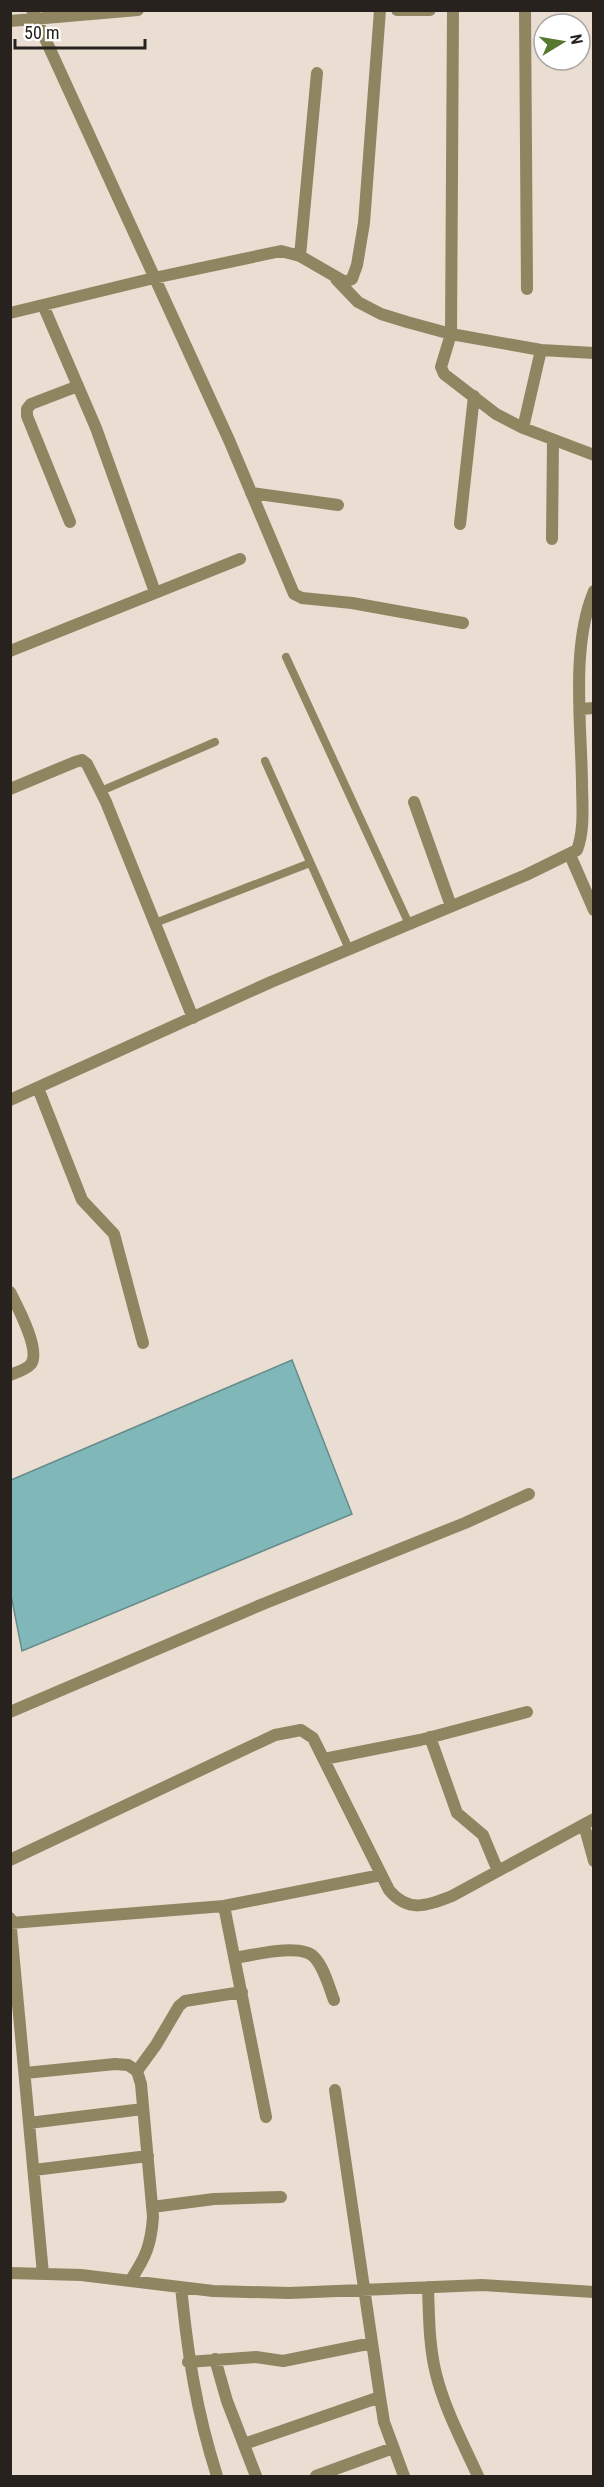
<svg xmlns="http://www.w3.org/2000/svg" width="604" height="2487" font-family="'Roboto Condensed',sans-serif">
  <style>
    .water { fill: #80b8b9; stroke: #658b8a; stroke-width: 1.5 }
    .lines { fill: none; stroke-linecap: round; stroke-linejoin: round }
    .service { stroke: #8f8661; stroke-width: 8 }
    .minor { stroke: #8f8661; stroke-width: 12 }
  </style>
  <rect width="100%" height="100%" fill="#eaddd2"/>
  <path class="water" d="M 292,1360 L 352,1514 L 22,1651 L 11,1595 L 11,1480 Z"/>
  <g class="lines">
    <path class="service" d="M 286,657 L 409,924
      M 265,761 L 349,949
      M 101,791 L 215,742
      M 155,923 L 310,863"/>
    <path class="minor" d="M 32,10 L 229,440 L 294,594 L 302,598 L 352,603 L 463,623
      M 397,10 L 430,10
      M 453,10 L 451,334 L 441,367 L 444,374 L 496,414 L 523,428 L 594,455
      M 525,10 L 527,289
      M 10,21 L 138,10
      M 300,256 L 317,73
      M 336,279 L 358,302 L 381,314 L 407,322 L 451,334 L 541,350 L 594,353
      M 43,305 L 96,428 L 155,592
      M 10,313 L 154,278 L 281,251 L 300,256 L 345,282 L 352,279 L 357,265 L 364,223 L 380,10
      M 523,428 L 541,350
      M 251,493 L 338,505
      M 70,522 L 27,416 L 27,409 L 31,404 L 78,386
      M 460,524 L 474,396
      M 552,539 L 553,440
      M 10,651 L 240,559
      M 581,709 L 594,708
      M 10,789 L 75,762 L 82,760 L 87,764 L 106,802 L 193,1018
      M 414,802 L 451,906
      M 570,855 L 594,910
      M 38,1088 L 82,1200 L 114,1234 L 143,1343
      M 10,1100 L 271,982 L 526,875 L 577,850 C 585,830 582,803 582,782 C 581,723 571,645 594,591
      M 10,1292 C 17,1306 41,1350 31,1364 C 26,1370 17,1372 10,1375
      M 10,1712 L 263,1604 L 465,1523 L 529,1494
      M 430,1737 L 457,1813 L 483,1835 L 498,1871
      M 324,1759 L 420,1740 L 527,1712
      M 584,1825 L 594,1861
      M 10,1860 L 275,1735 L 301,1730 L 313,1738 L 389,1890 C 408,1913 427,1906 452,1896 L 594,1819
      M 224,1906 L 266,2117
      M 10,1918 L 43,2274
      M 11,1923 L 224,1906 L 381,1875
      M 235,1958 C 253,1955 301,1943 314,1957 C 324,1967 329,1987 334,2000
      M 137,2071 L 156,2045 L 179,2006 L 185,2001 L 242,1992
      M 25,2073 L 115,2064 L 128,2065 L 137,2071 L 141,2084 L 153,2217 C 151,2245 146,2257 130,2281
      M 335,2090 L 380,2397 L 384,2422 L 404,2476
      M 29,2123 L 143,2109
      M 34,2170 L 148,2156
      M 152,2207 L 214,2199 L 281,2197
      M 10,2273 L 81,2275 L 213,2291 L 289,2293 L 482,2285 L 594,2292
      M 181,2287 C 188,2356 196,2410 217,2476
      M 428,2287 C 429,2316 429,2346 436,2374 C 445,2410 463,2443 478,2476
      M 215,2359 L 227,2401 L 256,2476
      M 188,2362 L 256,2357 L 283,2361 L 372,2343
      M 244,2444 L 380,2397
      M 316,2476 L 393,2448"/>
  </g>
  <rect width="604" height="2487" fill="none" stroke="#27221e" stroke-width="24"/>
  <g transform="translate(562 42) rotate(79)"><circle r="28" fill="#ffffff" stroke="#a9a7a5" stroke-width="1.5"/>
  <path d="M0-4.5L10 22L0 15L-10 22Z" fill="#58772e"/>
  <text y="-9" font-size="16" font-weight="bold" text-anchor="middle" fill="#27221e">N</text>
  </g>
  <path d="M15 39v9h130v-9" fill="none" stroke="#27221e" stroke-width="3"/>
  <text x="24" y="39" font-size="18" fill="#27221e" stroke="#ffffff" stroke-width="4.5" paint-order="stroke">50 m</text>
</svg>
